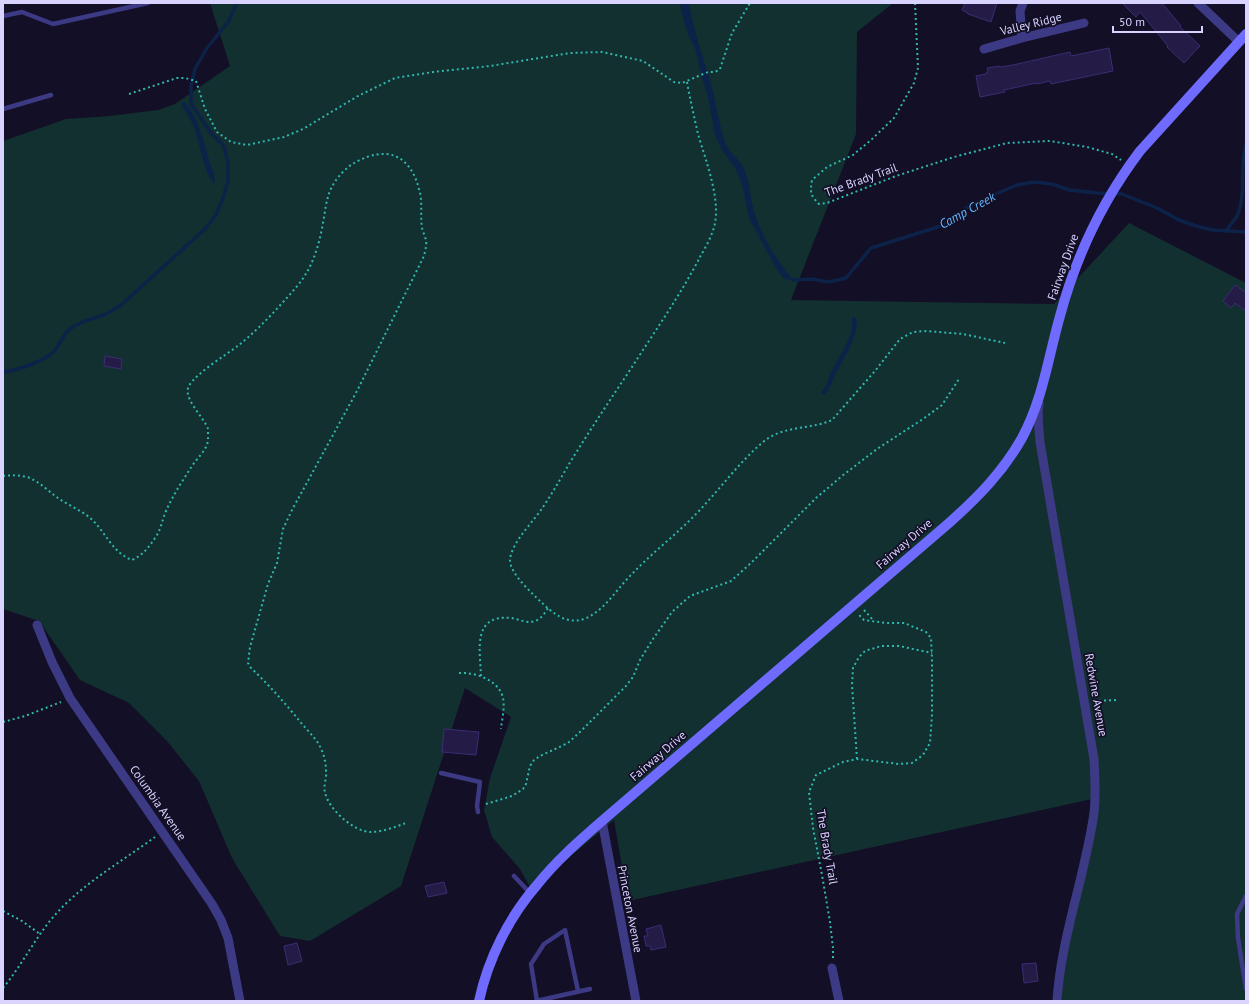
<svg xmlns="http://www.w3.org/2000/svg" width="1249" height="1004" font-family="'PT Sans',sans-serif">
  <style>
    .green { fill: #12302f }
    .water { fill: #0c2248 }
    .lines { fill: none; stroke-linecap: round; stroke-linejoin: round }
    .stream { stroke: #0c2248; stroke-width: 3.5 }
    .building { fill: #241b47; stroke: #3b2d73 }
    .path { stroke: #2fb8b0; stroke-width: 2; stroke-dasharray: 2 3; stroke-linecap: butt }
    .lane { stroke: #3d3a85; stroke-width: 4.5 }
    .street { stroke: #3d3a85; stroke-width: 9 }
    .secondary { stroke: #6f6bff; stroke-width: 10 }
    .labels { text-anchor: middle; stroke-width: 3.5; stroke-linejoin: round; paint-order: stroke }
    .street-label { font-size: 12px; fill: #d9d4ff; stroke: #130f26 }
    .water-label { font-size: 13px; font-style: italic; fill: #62b6ff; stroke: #130f26 }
  </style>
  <rect width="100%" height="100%" fill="#130f26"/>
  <path class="green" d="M 210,3 L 893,3 L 857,32 L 856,134 L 791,300 L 1054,304 L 1129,223 L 1246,283 L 1246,1001 L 1062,1001 L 1062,987 L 1092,799 L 628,901 L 614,820 L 531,889 L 520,869 L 492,837 L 484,810 L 490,778 L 511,717 L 465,688 L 401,886 L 310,941 L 280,936 L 232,858 L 199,781 L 167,741 L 129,703 L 80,680 L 39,621 L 3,609 L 3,141 L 66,119 L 110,116 L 158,110 L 175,104 L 230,66 Z"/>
  <path class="water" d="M 680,3 L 689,3 C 694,33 705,62 713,92 C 717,109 720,128 726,145 C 730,154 741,160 744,169 C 750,182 750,198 754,211 C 761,236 777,260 793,280 L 784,279 L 777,270 L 749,218 L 742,184 L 735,168 L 722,150 L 715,135 L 708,97 L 700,71 L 695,48 L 689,37 L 683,19 Z
    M 185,102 C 199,120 203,139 209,160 C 212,168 215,175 215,184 C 203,173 200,141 193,125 C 190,117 184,112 181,103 Z
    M 852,316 L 857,319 C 857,339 845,356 836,373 C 832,381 830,388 825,395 L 821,393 L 826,386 L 830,374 L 848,341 L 852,330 Z"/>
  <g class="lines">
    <path class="stream" d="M 1226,231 C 1229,226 1234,221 1237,216 C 1247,195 1239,166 1246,144
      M 793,280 L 811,279 L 829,282 L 846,278 L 871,248 L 941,226 L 968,207 L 984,199 L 1017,185 L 1034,182 L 1052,184 L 1069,190 L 1097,193 L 1122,194 L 1157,208 L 1179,220 L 1196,226 L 1213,230 L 1246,232
      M 3,372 C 16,371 49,360 56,349 C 61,342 62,336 70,329 C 80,321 92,319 104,315 C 109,312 115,309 120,306 L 205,229 L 216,215 L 223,198 L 228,181 L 228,163 L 224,146 L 211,133 L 191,104 L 191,86 L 195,69 L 207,48 L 228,22 L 237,3"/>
  </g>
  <path class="building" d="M 965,3 L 997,3 L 991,22 L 968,14 L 968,13 L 962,10 Z
    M 1122,3 L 1162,3 L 1181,26 L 1180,27 L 1200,46 L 1184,63 L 1167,47 L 1168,46 L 1140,12 L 1136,17 Z
    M 1109,48 L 1113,71 L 1051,84 L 1050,81 L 1037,84 L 1036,83 L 1004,90 L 1005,92 L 980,97 L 976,76 L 986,74 L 986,73 L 988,72 L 987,68 L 999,66 L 1000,67 L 1013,65 L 1070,52 L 1071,56 Z
    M 1235,285 L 1246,293 L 1246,311 L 1235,303 L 1231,308 L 1223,301 Z
    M 105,356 L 122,359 L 121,369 L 104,366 Z
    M 444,729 L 479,732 L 476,755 L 442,752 Z
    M 444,882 L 447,893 L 428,897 L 425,886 Z
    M 661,925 L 666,947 L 651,950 L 650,946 L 646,946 L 644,936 L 648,936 L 646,929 Z
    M 297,943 L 302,961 L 288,965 L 284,946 Z
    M 1036,963 L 1038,981 L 1024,983 L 1022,964 Z"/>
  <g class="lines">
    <path class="path" d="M 915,3 L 918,68 L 914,83 L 894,118 L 871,140 L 853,155 L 827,167 L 812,180 C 810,192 810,195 819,204 L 827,203 L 896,176 L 954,157 L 1007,143 L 1050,141 L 1087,147 L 1112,154 L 1121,160
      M 687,82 C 690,99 694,116 698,134 C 706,162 724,206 712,233 C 709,242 703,251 699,259 C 679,297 655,331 632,367 C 614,394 596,421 579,448 C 566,468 556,488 543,507 C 534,521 511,543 510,560 C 510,574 532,593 541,602 C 553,613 566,625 584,619 C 605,611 617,588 633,573 C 651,554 672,538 690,520 C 716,495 736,465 763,442 C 783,425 810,430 832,420 L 875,371 L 900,339 L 913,332 L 926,331 L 963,334 L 1005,343
      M 129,94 L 177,78 L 185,78 L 196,81 L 205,109 L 217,132 L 231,142 L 247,145 L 284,137 L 303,129 L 358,96 L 395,78 L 433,72 L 490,66 L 570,53 L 602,52 L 643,61 L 674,82 L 682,83 L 708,72 L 715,72 L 720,69 L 732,33 L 750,3
      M 3,476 C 11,475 19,475 27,477 C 39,481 48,491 58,498 C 68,505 80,510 89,517 C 105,530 111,552 132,560 C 143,555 149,547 155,538 C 161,530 162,520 166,511 C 173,495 183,480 192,466 C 198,457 208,449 208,439 C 208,436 208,431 208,429 C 204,417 182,398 189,386 C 196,373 226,355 239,345 C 261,327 280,306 298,285 C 313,267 319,245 323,223 C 327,200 327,187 345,170 C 351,164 359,160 367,157 C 395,147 412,162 419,189 C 423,201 420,215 422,228 C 423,232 425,236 426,240 C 427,245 425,251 424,256 L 357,391 L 292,510 L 283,529 L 277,563 L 268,584 L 250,647 L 248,663 L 251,668 C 268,684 283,701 298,719 C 304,727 312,734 318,743 C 323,751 326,761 326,771 C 327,778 323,786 325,792 C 328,809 354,832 371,832 C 382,832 395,827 406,823
      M 864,610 L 873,620
      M 459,673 C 475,672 499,680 503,698 C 505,708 502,719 501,729
      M 481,676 C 480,650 472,614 511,618 C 519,619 527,624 535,621 C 541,619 545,613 548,608
      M 1094,701 L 1117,700
      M 3,722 L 25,716 L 61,702
      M 857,759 L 852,685 L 853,668 L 859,657 L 865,651 L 881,646 L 899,646 L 932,653
      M 486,804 L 512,796 L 523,789 L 526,784 L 530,766 L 534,760 L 540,756 L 568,743 L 581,731 L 626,686 L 633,677 L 640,660 L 653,639 L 672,612 L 690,596 L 731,581 L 751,563 L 816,498 L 842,476 L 877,449 L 923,419 L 942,405 L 959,379
      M 3,911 L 22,921 L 40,934
      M 833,958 L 833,948 L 830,922 L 822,875 L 813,828 L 809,792 L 816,775 L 843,762 L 857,759 L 899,764 L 912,763 L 923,755 L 930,743 L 932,715 L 932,659 L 931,638 L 926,632 L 904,623 L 886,623 L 864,620 L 860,616 L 859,613
      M 3,988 C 22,965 35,938 54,916 C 82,884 121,862 155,837"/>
    <path class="lane" d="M 3,16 L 22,12 L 53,24 L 148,3
      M 3,109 L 51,95
      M 441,773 L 480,782 L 477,806 L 478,812
      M 514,876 L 530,893
      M 1246,896 L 1237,914 L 1238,938 L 1246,989
      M 536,1001 L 590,989
      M 537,1001 L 531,964 L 544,944 L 565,930 L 578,991"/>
    <path class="street" d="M 1198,3 L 1239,42
      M 1022,38 L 1020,11 L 1023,3
      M 984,49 L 1022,38 L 1084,23
      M 1039,403 C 1037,416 1039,429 1040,442 L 1094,759 C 1095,777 1096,795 1094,813 C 1085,877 1061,937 1057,1001
      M 37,625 L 52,662 L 70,698 L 212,904 L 221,920 L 228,938 L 240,1001
      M 602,821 L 636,1001
      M 832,968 L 839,1001"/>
    <path class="secondary" d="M 479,1001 C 488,959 509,917 537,885 C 556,861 579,841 602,821 L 949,523 C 978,497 1003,472 1022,438 C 1043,399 1048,358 1060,316 C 1076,256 1103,200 1140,151 L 1246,34"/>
  </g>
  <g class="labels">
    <g class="street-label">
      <text transform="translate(1031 24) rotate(-14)" y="4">Valley Ridge</text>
      <text transform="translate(861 180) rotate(-20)" y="4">The Brady Trail</text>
      <text transform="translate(1063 267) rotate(-70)" y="4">Fairway Drive</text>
      <text transform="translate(904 544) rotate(-41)" y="4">Fairway Drive</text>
      <text transform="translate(1096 695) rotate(80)" y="4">Redwine Avenue</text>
      <text transform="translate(658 756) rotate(-41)" y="4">Fairway Drive</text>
      <text transform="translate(158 803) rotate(55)" y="4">Columbia Avenue</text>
      <text transform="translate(827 847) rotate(80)" y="4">The Brady Trail</text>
      <text transform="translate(630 909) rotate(79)" y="4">Princeton Avenue</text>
    </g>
    <g class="water-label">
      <text transform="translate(967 210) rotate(-29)" y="5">Camp Creek</text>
    </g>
  </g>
  <rect width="1249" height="1004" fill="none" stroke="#d9d4ff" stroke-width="8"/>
  <path d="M1113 26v6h89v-6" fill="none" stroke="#d9d4ff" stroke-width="2"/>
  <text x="1119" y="26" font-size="12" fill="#d9d4ff" stroke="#130f26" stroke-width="3" paint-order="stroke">50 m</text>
</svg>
